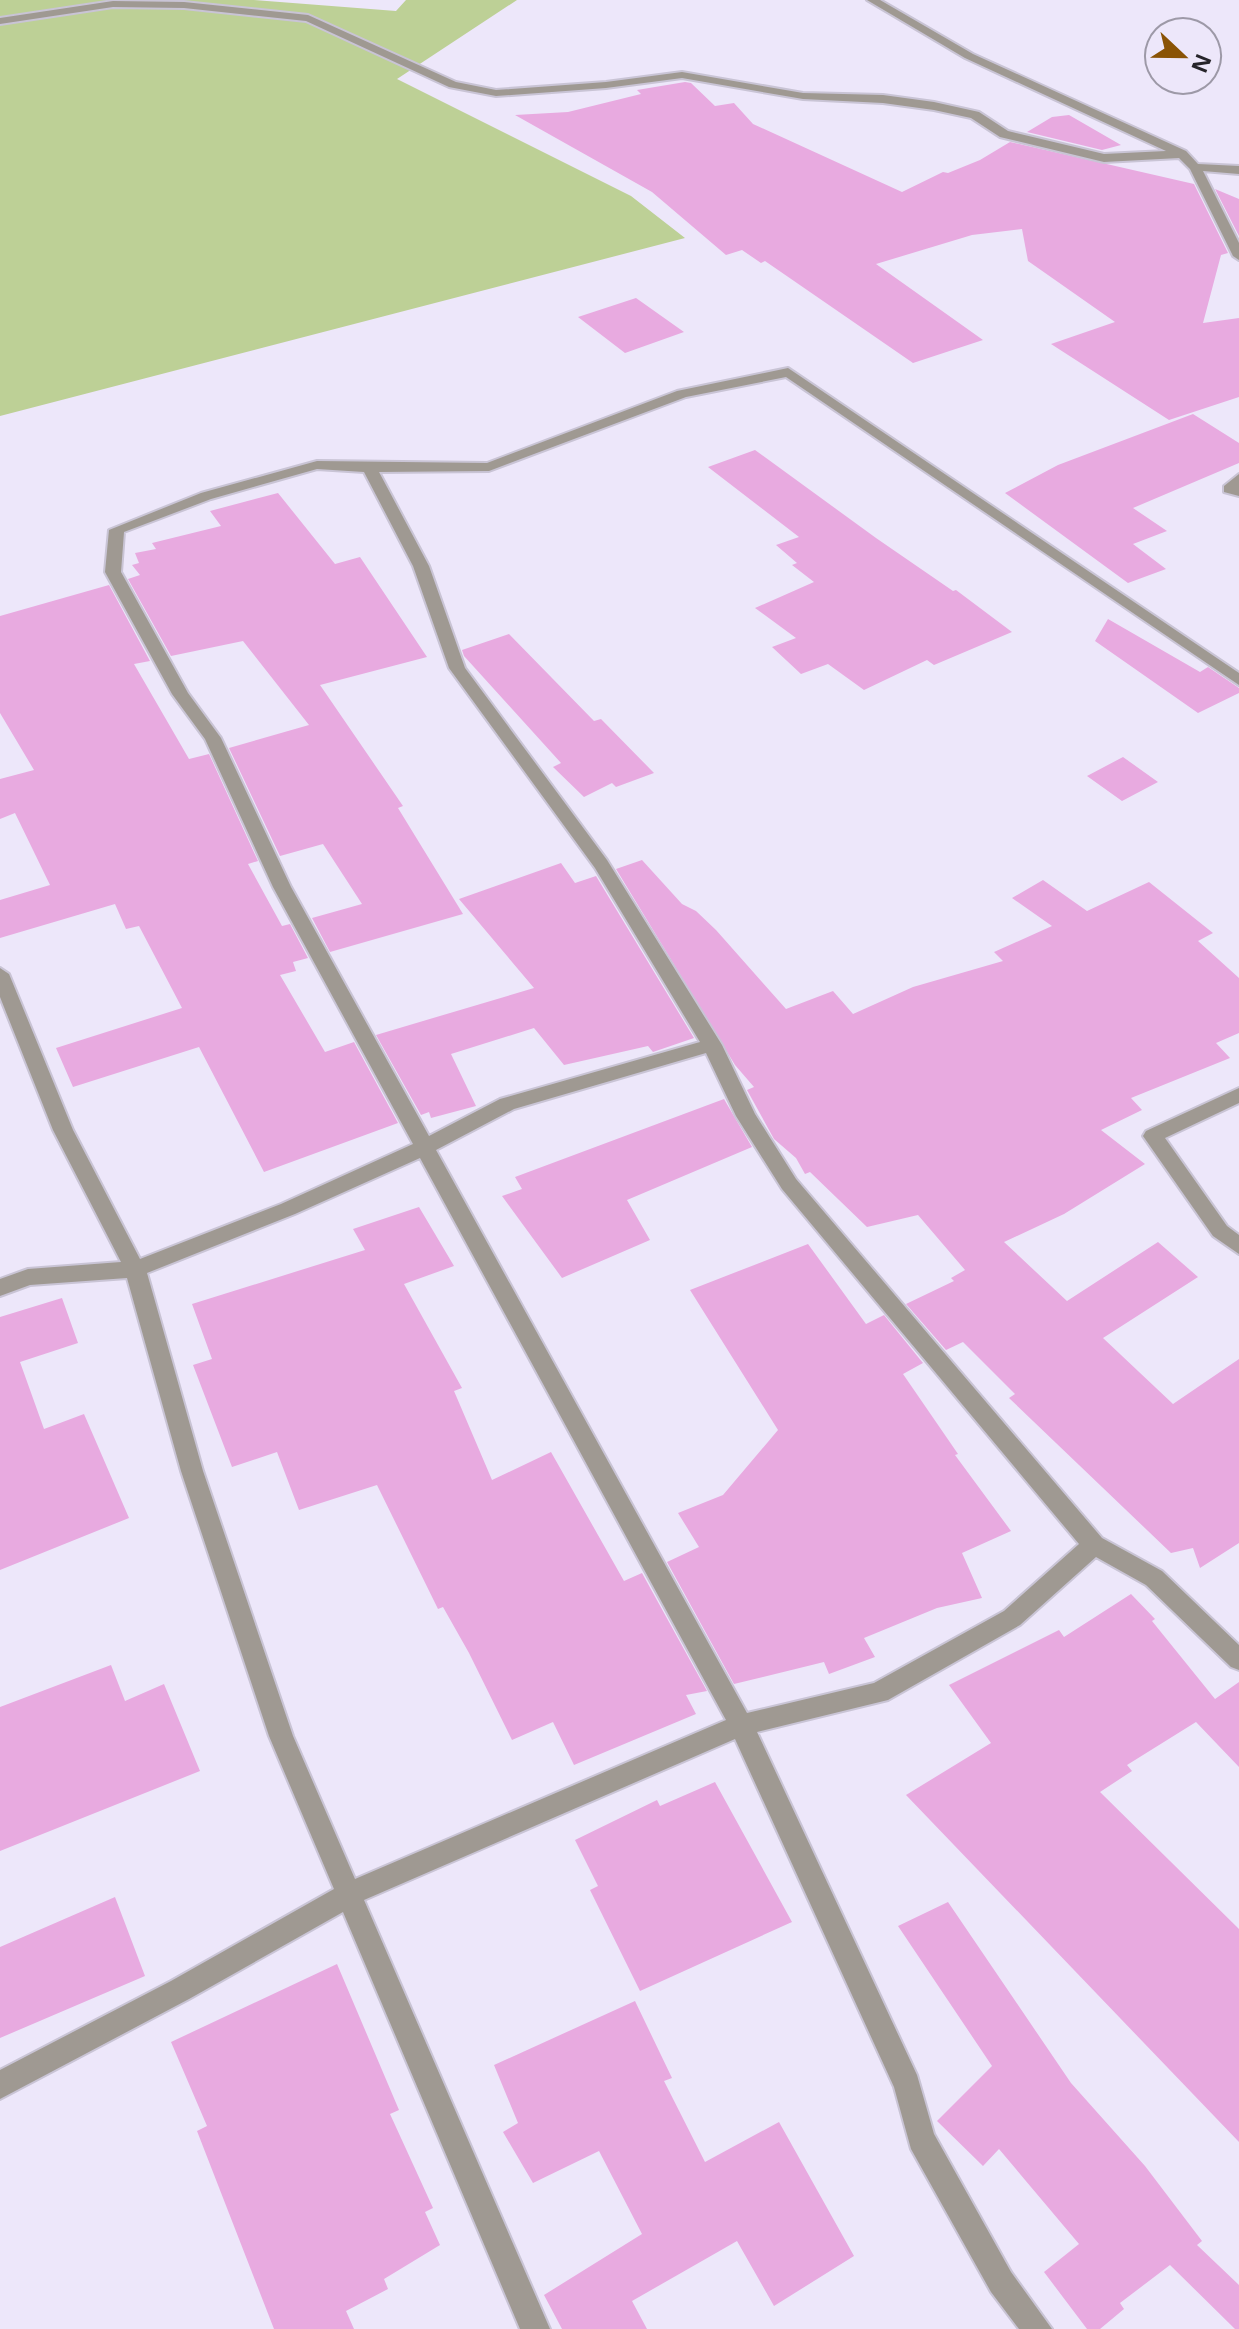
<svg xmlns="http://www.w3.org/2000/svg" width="1239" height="2329" font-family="'Open Sans',sans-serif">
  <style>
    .green { fill: #bdd096 }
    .building { fill: #e8aae0 }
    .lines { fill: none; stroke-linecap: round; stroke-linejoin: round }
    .minor-casing { stroke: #c9c4d5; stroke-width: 4 }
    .minor { fill: #9f9992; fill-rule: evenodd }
  </style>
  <rect width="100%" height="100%" fill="#ede7fa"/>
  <path class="green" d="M 0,0 L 254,0 L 396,11 L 406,0 L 517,0 L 397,79 L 631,196 L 685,238 L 0,416 Z"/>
  <path class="building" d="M 685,82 L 691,83 L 715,106 L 734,103 L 753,124 L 902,192 L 943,172 L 948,173 L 980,160 L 1010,142 L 1194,184 L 1228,253 L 1221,255 L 1203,323 L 1239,318 L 1239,397 L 1169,420 L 1051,344 L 1115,322 L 1028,261 L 1022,229 L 972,235 L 876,264 L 983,340 L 913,363 L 765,261 L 761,263 L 742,250 L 726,255 L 652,192 L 515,115 L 568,112 L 641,94 L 637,90 Z
    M 1069,115 L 1121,145 L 1102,150 L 1027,132 L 1052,117 Z
    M 1215,189 L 1239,199 L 1239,236 Z
    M 636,298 L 684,332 L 625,353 L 578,317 Z
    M 1193,414 L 1239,443 L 1239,463 L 1133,508 L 1167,531 L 1133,544 L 1166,569 L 1128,583 L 1005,493 L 1058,465 Z
    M 755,450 L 876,538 L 953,591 L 956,590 L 1012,632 L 934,665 L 927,660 L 864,690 L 828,664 L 801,674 L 772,647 L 796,638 L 755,608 L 814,582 L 792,565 L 797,563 L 776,545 L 799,537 L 708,467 Z
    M 278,493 L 335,564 L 360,557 L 427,657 L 320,685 L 403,806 L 398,808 L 463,914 L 330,952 L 312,918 L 362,904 L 323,844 L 280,856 L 229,748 L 309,725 L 243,641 L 171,656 L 128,579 L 140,575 L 132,565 L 139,563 L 135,553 L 156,549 L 152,543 L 221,526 L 210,511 Z
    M 109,585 L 150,661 L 134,664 L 189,759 L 209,754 L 258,861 L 248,864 L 282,926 L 290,924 L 308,958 L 293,962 L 296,971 L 280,975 L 325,1052 L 354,1042 L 398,1123 L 264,1172 L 199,1047 L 73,1087 L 56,1048 L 182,1008 L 139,926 L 126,929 L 115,904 L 0,938 L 0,900 L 50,885 L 15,813 L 0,819 L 0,779 L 34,770 L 0,713 L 0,616 Z
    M 1108,619 L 1200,672 L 1208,667 L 1239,688 L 1239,693 L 1198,713 L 1095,641 Z
    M 509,634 L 594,721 L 601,719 L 654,773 L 616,787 L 612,783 L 584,797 L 553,767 L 561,763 L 464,656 L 462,650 Z
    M 1123,757 L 1158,782 L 1122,801 L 1087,776 Z
    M 642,860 L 682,904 L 696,911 L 716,930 L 786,1009 L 833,991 L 853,1014 L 913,987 L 1003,961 L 994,952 L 1052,926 L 1012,898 L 1043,880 L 1087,911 L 1149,882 L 1213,933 L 1198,941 L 1239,978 L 1239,1033 L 1216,1043 L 1230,1058 L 1131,1098 L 1142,1110 L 1101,1130 L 1145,1164 L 1064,1214 L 1004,1242 L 1067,1301 L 1158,1242 L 1198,1277 L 1103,1338 L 1173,1404 L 1239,1359 L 1239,1543 L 1200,1568 L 1193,1548 L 1171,1553 L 1009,1398 L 1015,1394 L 963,1342 L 946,1350 L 906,1304 L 954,1281 L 951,1278 L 965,1270 L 918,1215 L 867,1227 L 810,1172 L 805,1174 L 796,1158 L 774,1139 L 747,1090 L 754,1087 L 735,1065 L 616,869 Z
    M 561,863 L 575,883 L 596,876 L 694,1038 L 653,1052 L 648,1046 L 564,1065 L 534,1028 L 451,1054 L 476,1106 L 431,1118 L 429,1112 L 421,1115 L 376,1035 L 534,988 L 459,899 Z
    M 724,1099 L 752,1147 L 627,1200 L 650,1240 L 562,1278 L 502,1196 L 522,1189 L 515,1177 Z
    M 419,1207 L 454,1266 L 404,1284 L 462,1388 L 454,1391 L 492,1480 L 551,1452 L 624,1581 L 642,1573 L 707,1691 L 686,1695 L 696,1714 L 574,1765 L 553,1722 L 512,1740 L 469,1653 L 443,1607 L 438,1609 L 377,1485 L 299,1510 L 277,1452 L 232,1467 L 193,1365 L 212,1359 L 192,1304 L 365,1250 L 353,1229 Z
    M 808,1244 L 866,1324 L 884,1315 L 923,1363 L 903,1374 L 958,1454 L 955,1455 L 1011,1531 L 962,1553 L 982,1598 L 937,1608 L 864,1638 L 875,1657 L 829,1674 L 824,1662 L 734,1684 L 667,1562 L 699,1547 L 678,1513 L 723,1495 L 778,1430 L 690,1290 Z
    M 62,1298 L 78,1343 L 20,1362 L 44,1429 L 84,1414 L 129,1518 L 0,1570 L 0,1317 Z
    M 1131,1594 L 1155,1619 L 1152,1621 L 1215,1699 L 1239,1682 L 1239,1767 L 1196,1722 L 1127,1765 L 1132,1771 L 1100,1792 L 1239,1929 L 1239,2142 L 906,1795 L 991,1743 L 949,1685 L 1059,1630 L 1064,1637 Z
    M 111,1665 L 125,1701 L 164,1684 L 200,1771 L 0,1851 L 0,1707 Z
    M 715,1782 L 792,1922 L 640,1991 L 590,1890 L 598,1886 L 575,1840 L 657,1800 L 660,1806 Z
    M 115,1897 L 145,1976 L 0,2038 L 0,1947 Z
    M 948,1902 L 1071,2083 L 1145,2166 L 1202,2241 L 1197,2245 L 1239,2285 L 1239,2329 L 1235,2329 L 1170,2265 L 1120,2303 L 1124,2309 L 1100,2329 L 1087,2329 L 1044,2272 L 1079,2244 L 999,2149 L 983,2166 L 937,2121 L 992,2066 L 898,1926 Z
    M 337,1964 L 399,2110 L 390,2114 L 433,2208 L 425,2212 L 440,2245 L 384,2279 L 388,2289 L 346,2311 L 354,2329 L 274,2329 L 197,2131 L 207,2126 L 171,2042 Z
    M 635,2001 L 672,2078 L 664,2081 L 705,2162 L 779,2122 L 854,2256 L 774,2306 L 737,2241 L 632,2301 L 647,2329 L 562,2329 L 544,2295 L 642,2234 L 599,2151 L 533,2183 L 503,2132 L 518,2123 L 494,2065 Z"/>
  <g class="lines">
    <defs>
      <path id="minor" d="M 867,0 L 880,0 L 973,54 L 1186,151 L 1198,164 L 1239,166 L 1239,174 L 1203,171 L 1239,243 L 1239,260 L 1233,256 L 1190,169 L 1179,158 L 1104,162 L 1000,137 L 971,118 L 934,110 L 883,103 L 803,99 L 682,78 L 606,88 L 496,96 L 449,87 L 306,21 L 184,8 L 113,7 L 0,24 L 0,18 L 113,1 L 184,2 L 308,15 L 456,82 L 496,90 L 606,82 L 682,72 L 803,93 L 883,95 L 934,102 L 979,112 L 1008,131 L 1104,154 L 1166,151 L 965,58 Z
        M 788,368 L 1239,673 L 1239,685 L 786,377 L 686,397 L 489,471 L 379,472 L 429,566 L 465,668 L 607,860 L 722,1045 L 755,1114 L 796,1179 L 1102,1538 L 1162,1571 L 1239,1645 L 1239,1670 L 1231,1667 L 1146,1585 L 1096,1557 L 1020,1625 L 888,1700 L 757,1732 L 917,2075 L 934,2134 L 1011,2272 L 1052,2329 L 1019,2329 L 991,2292 L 911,2149 L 894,2087 L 735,1739 L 364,1900 L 550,2329 L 520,2329 L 343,1912 L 189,1999 L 0,2099 L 0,2070 L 171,1981 L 334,1889 L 269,1736 L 181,1471 L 127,1278 L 30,1285 L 0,1296 L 0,1279 L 28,1269 L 121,1262 L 53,1130 L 0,997 L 0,968 L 9,974 L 73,1130 L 140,1259 L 281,1204 L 413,1144 L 273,887 L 205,739 L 172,694 L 105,572 L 109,530 L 201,493 L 317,461 L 487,463 L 677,391 ZM 317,469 L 364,472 L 413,566 L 449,668 L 595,868 L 700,1042 L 500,1099 L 429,1136 L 291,887 L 221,738 L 188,693 L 121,572 L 124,532 L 211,499 ZM 706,1053 L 736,1116 L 782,1189 L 1079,1544 L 1004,1611 L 874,1683 L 747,1713 L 436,1150 L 514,1109 ZM 420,1158 L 726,1720 L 355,1879 L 293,1736 L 203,1471 L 147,1273 L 295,1214 Z
        M 1239,474 L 1239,496 L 1224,492 L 1224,486 Z
        M 1239,1088 L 1239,1103 L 1165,1138 L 1227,1226 L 1239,1235 L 1239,1254 L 1213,1236 L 1143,1136 L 1146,1131 Z"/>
    </defs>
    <use href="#minor" class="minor-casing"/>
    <use href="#minor" class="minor"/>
  </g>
  <g transform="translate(1183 56) rotate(112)"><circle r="38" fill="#ede7fa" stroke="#9d99a7" stroke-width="2"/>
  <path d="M0-6L14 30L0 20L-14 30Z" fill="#8a5305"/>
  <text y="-12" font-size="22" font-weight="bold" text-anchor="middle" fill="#26242a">N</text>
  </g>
</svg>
